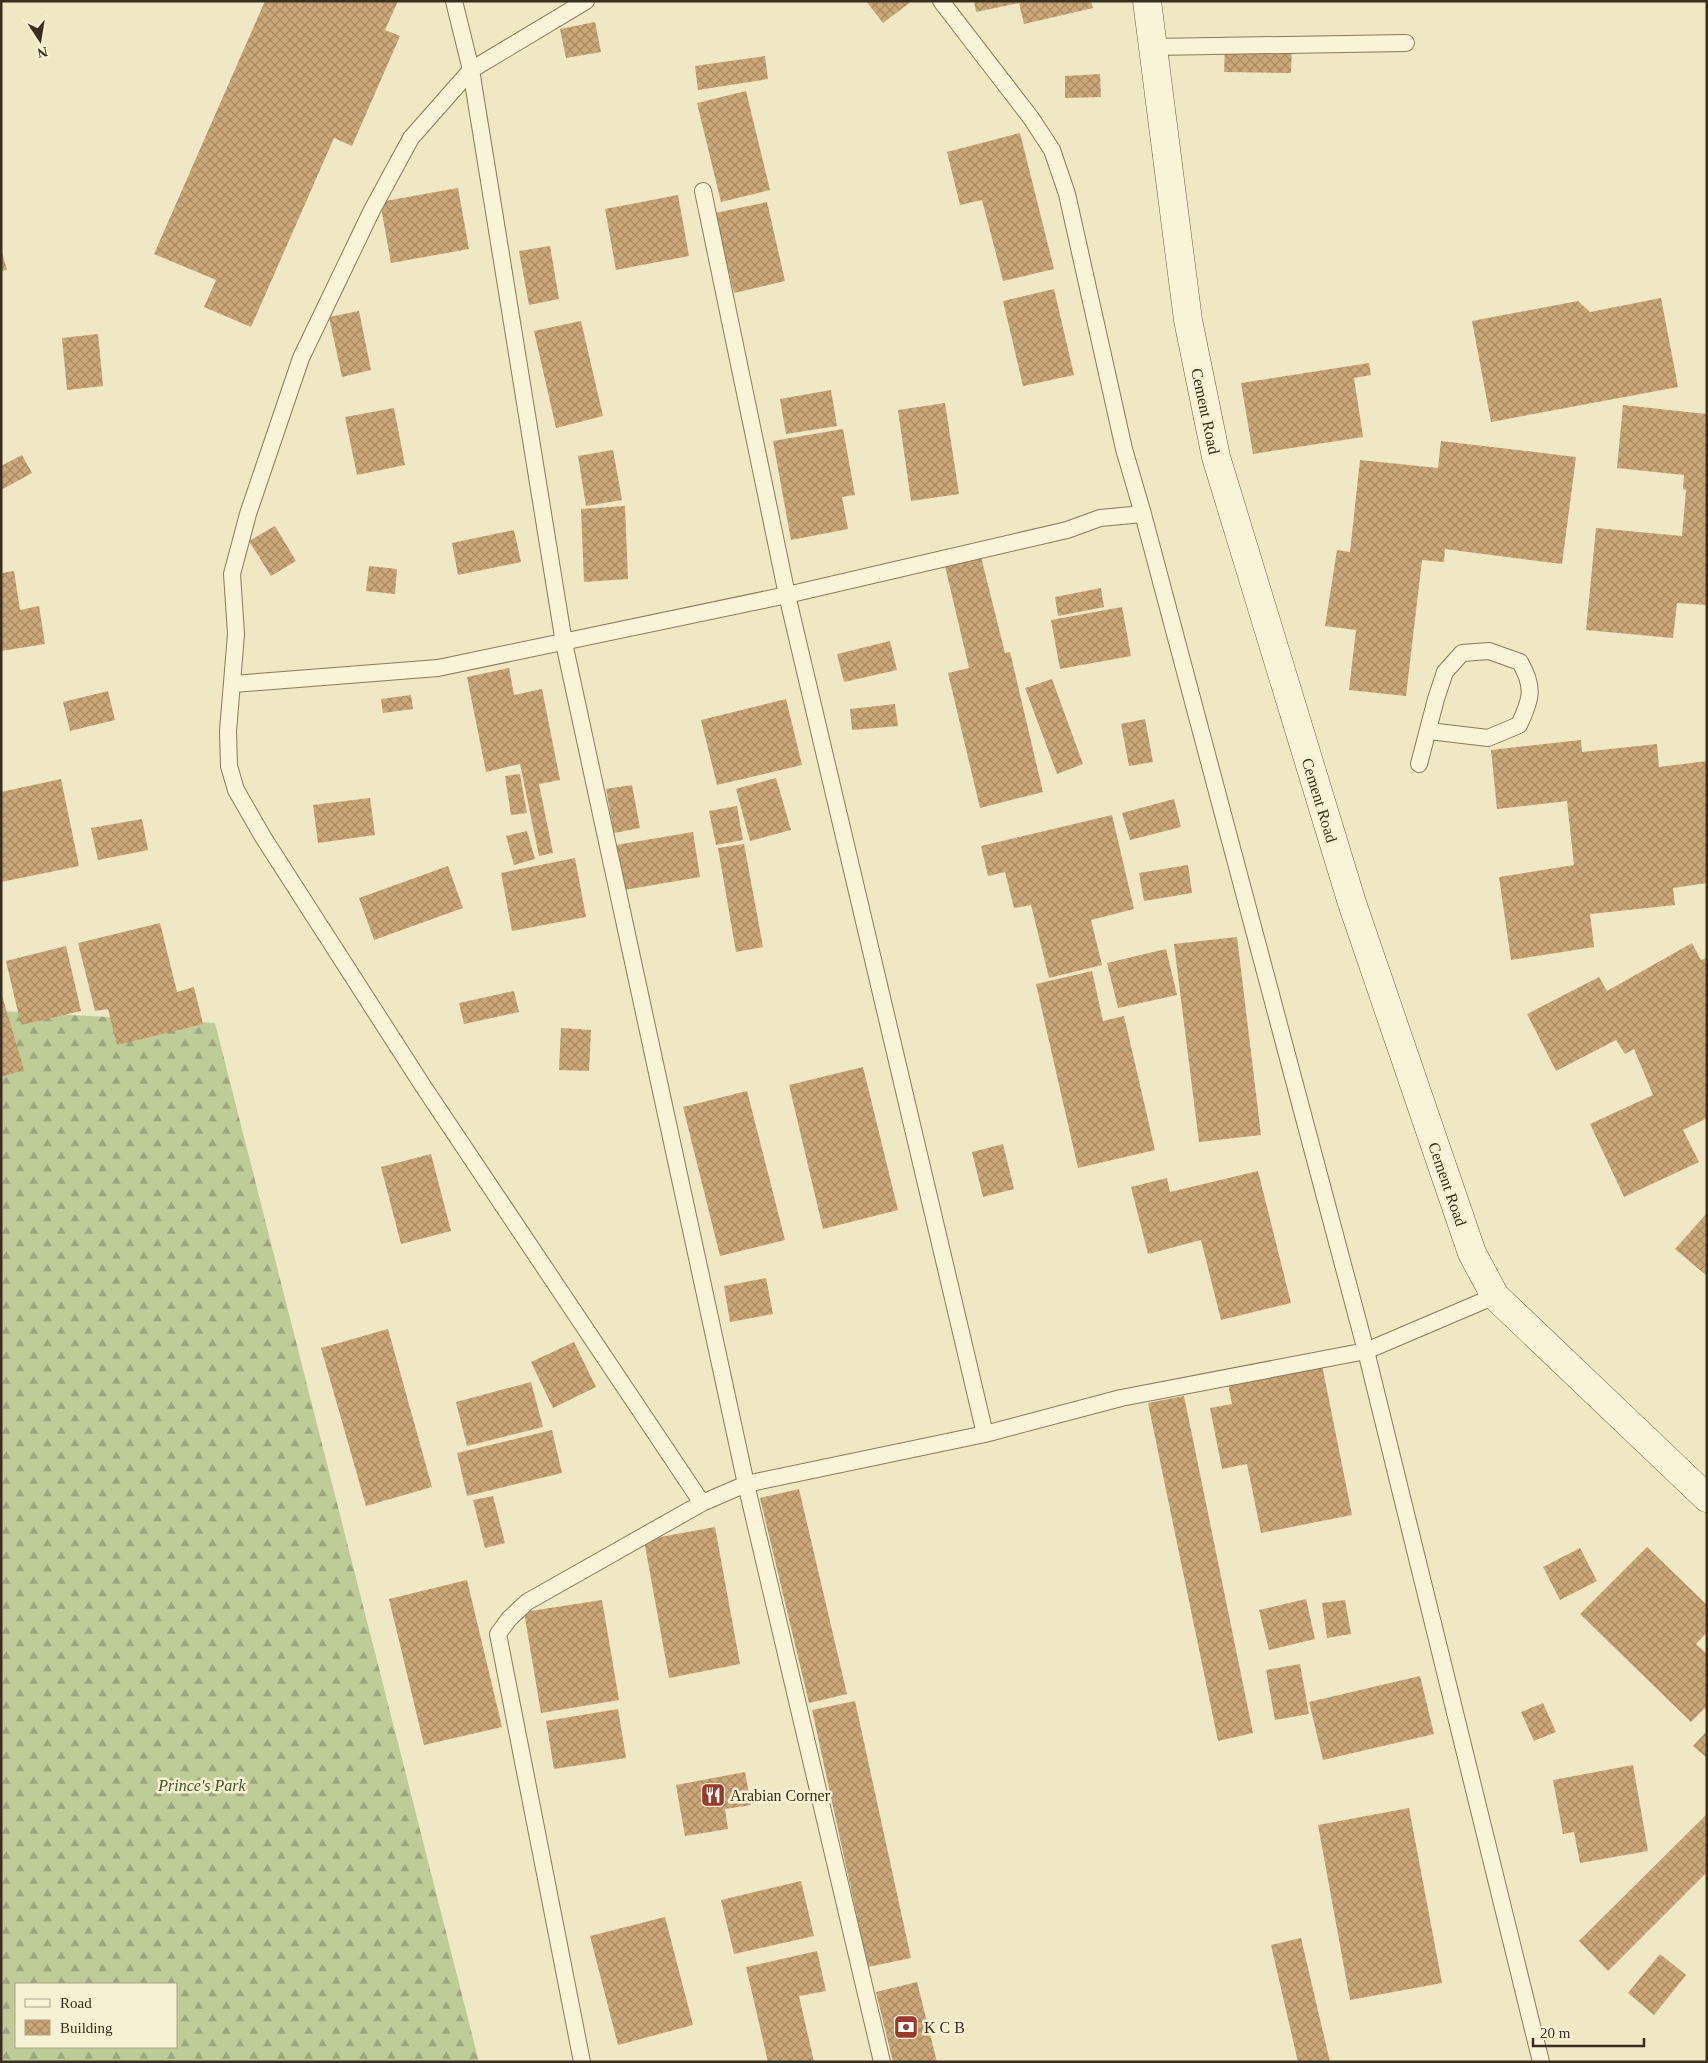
<svg xmlns="http://www.w3.org/2000/svg" width="1708" height="2063" font-family="'Times New Roman',serif">
  <style>
    .forest { fill: url(#forest-firs); fill-rule: evenodd }
    .building { fill: url(#building-cross-hatch) }
    .lines { fill: none; stroke-linecap: round; stroke-linejoin: round }
    .service-casing { stroke: #897a5a; stroke-width: 18 }
    .secondary-casing { stroke: #6b5b3d; stroke-width: 29 }
    .service { stroke: #f9f4d7; stroke-width: 16 }
    .secondary { stroke: #f9f4d7; stroke-width: 28 }
    .labels { text-anchor: middle; stroke-width: 5; stroke-linejoin: round; paint-order: stroke }
    .street-label { font-size: 16px; fill: #392f1e; stroke: #f6f1d3 }
    .park-label { font-size: 16px; font-style: italic; fill: #425525; stroke: #f6f1d3 }
    .poi-label { font-size: 16px; fill: #392f1e; stroke: #f6f1d3; text-anchor: start }
  </style>
  <defs>
    <pattern id="forest-firs" width="22" height="20" patternUnits="userSpaceOnUse" patternTransform="scale(1.25)"><rect width="22" height="20" fill="#becc97"/><path d="M5 1l3.5 6h-7zM16 11l3.5 6h-7z" fill="#9ba67b"/></pattern>
    <pattern id="building-cross-hatch" width="8" height="8" patternUnits="userSpaceOnUse" patternTransform="scale(1.25)"><rect width="8" height="8" fill="#cca879"/><path d="M0 0l8 8M0 8l8-8" fill="none" stroke="#a78963"/></pattern>
  </defs>
  <rect width="100%" height="100%" fill="#eee8c3"/>
  <path class="forest" d="M 1,1011 L 215,1023 L 479,2062 L 1,2062 ZM 16,1984 L 176,1984 L 176,2047 L 16,2047 Z"/>
  <path class="building" d="M 265,1 L 398,1 L 385,30 L 400,36 L 352,146 L 334,138 L 251,327 L 204,307 L 216,280 L 154,254 Z
    M 866,1 L 912,1 L 883,23 Z
    M 974,1 L 1091,1 L 1093,8 L 1024,24 L 1019,3 L 976,12 Z
    M 595,22 L 601,52 L 566,58 L 560,29 Z
    M 1225,44 L 1292,45 L 1291,73 L 1224,72 Z
    M 765,56 L 768,79 L 698,90 L 695,66 Z
    M 1100,74 L 1101,97 L 1065,98 L 1065,76 Z
    M 746,91 L 770,190 L 721,202 L 697,103 Z
    M 1020,133 L 1054,269 L 1003,281 L 982,200 L 960,205 L 947,152 Z
    M 458,188 L 469,249 L 391,263 L 380,202 Z
    M 678,195 L 689,256 L 616,270 L 605,209 Z
    M 767,202 L 785,281 L 734,293 L 715,213 Z
    M 550,246 L 559,299 L 529,305 L 519,251 Z
    M 1,249 L 7,270 L 1,271 Z
    M 1054,289 L 1074,375 L 1023,386 L 1003,301 Z
    M 1661,298 L 1678,387 L 1491,422 L 1472,321 L 1578,301 L 1590,312 Z
    M 359,311 L 371,370 L 342,377 L 329,317 Z
    M 581,321 L 603,416 L 556,428 L 534,331 Z
    M 98,334 L 103,386 L 67,390 L 62,338 Z
    M 1369,363 L 1371,375 L 1354,378 L 1363,437 L 1253,454 L 1241,383 Z
    M 831,390 L 837,426 L 786,434 L 780,399 Z
    M 945,403 L 959,494 L 911,501 L 898,410 Z
    M 1623,405 L 1706,414 L 1707,605 L 1677,603 L 1673,638 L 1586,630 L 1596,528 L 1682,536 L 1686,490 L 1683,489 L 1684,475 L 1617,468 Z
    M 394,408 L 405,465 L 357,475 L 345,417 Z
    M 843,429 L 855,495 L 842,497 L 848,529 L 791,540 L 773,441 Z
    M 1441,441 L 1576,457 L 1562,564 L 1445,549 L 1444,562 L 1422,560 L 1406,696 L 1349,690 L 1356,630 L 1325,626 L 1337,550 L 1350,552 L 1360,460 L 1438,468 Z
    M 613,450 L 622,500 L 586,506 L 578,456 Z
    M 22,455 L 32,473 L 1,490 L 1,466 Z
    M 625,506 L 628,579 L 584,582 L 581,509 Z
    M 275,526 L 296,561 L 271,576 L 249,541 Z
    M 514,530 L 521,562 L 458,575 L 452,543 Z
    M 980,553 L 1005,653 L 1010,652 L 1043,792 L 980,808 L 948,673 L 969,668 L 944,562 Z
    M 369,566 L 397,569 L 395,594 L 366,591 Z
    M 14,571 L 20,610 L 39,606 L 45,644 L 1,651 L 1,573 Z
    M 1101,588 L 1104,607 L 1058,616 L 1055,597 Z
    M 1122,607 L 1131,656 L 1060,669 L 1051,620 Z
    M 890,641 L 897,670 L 844,682 L 837,654 Z
    M 509,668 L 514,695 L 542,689 L 560,780 L 539,784 L 553,853 L 539,856 L 520,764 L 486,772 L 467,677 Z
    M 1052,679 L 1083,764 L 1057,774 L 1025,688 Z
    M 108,691 L 115,720 L 70,731 L 63,702 Z
    M 411,695 L 413,709 L 383,713 L 381,699 Z
    M 786,699 L 802,765 L 717,785 L 701,720 Z
    M 895,704 L 898,726 L 852,730 L 850,709 Z
    M 1145,719 L 1153,762 L 1129,766 L 1121,724 Z
    M 1581,740 L 1582,752 L 1657,744 L 1659,767 L 1707,761 L 1707,883 L 1673,888 L 1675,905 L 1590,914 L 1594,947 L 1511,960 L 1499,877 L 1574,865 L 1567,801 L 1497,809 L 1491,750 Z
    M 520,774 L 527,813 L 511,815 L 505,776 Z
    M 776,778 L 791,830 L 750,841 L 736,789 Z
    M 61,779 L 79,866 L 1,882 L 1,792 Z
    M 632,785 L 640,828 L 614,833 L 606,789 Z
    M 370,798 L 375,835 L 318,843 L 313,805 Z
    M 1174,799 L 1181,827 L 1130,840 L 1122,813 Z
    M 737,806 L 743,840 L 716,845 L 709,811 Z
    M 1112,815 L 1134,909 L 1091,920 L 1102,965 L 1049,978 L 1031,905 L 1014,908 L 1005,872 L 988,876 L 981,846 Z
    M 142,819 L 148,850 L 98,860 L 91,828 Z
    M 527,831 L 535,859 L 514,865 L 506,836 Z
    M 693,832 L 700,877 L 624,890 L 616,845 Z
    M 744,844 L 763,947 L 736,952 L 718,848 Z
    M 575,858 L 586,917 L 512,931 L 501,873 Z
    M 1188,865 L 1192,893 L 1144,901 L 1139,873 Z
    M 448,866 L 463,908 L 374,940 L 359,898 Z
    M 160,923 L 177,992 L 194,987 L 203,1024 L 117,1045 L 108,1009 L 95,1011 L 78,943 Z
    M 1237,937 L 1261,1135 L 1199,1142 L 1174,944 Z
    M 1692,943 L 1701,960 L 1707,958 L 1707,1118 L 1683,1130 L 1699,1162 L 1624,1197 L 1590,1124 L 1653,1095 L 1634,1049 L 1625,1054 L 1616,1040 L 1556,1071 L 1527,1014 L 1599,977 L 1607,991 Z
    M 66,946 L 81,1011 L 21,1025 L 6,961 Z
    M 1166,949 L 1177,995 L 1118,1008 L 1107,963 Z
    M 1092,971 L 1103,1021 L 1124,1016 L 1155,1150 L 1078,1168 L 1036,984 Z
    M 514,991 L 519,1012 L 464,1024 L 459,1003 Z
    M 1,992 L 24,1070 L 1,1077 Z
    M 561,1028 L 591,1030 L 589,1071 L 559,1070 Z
    M 863,1067 L 898,1210 L 823,1229 L 789,1085 Z
    M 747,1091 L 785,1240 L 720,1256 L 683,1107 Z
    M 1003,1144 L 1014,1189 L 983,1197 L 972,1152 Z
    M 431,1154 L 451,1231 L 401,1244 L 381,1167 Z
    M 1258,1171 L 1291,1303 L 1221,1320 L 1201,1240 L 1148,1254 L 1131,1187 L 1167,1178 L 1170,1192 Z
    M 1707,1213 L 1707,1276 L 1675,1249 Z
    M 766,1278 L 773,1314 L 730,1322 L 724,1286 Z
    M 388,1329 L 432,1487 L 366,1506 L 321,1348 Z
    M 574,1342 L 596,1387 L 553,1408 L 531,1362 Z
    M 1322,1365 L 1352,1515 L 1261,1533 L 1247,1464 L 1222,1469 L 1210,1408 L 1232,1404 L 1228,1384 Z
    M 531,1382 L 543,1427 L 467,1446 L 456,1402 Z
    M 1184,1396 L 1253,1733 L 1218,1741 L 1148,1403 Z
    M 552,1430 L 562,1473 L 467,1496 L 457,1453 Z
    M 799,1489 L 847,1694 L 809,1703 L 760,1498 Z
    M 493,1496 L 505,1543 L 485,1548 L 473,1500 Z
    M 715,1527 L 740,1664 L 669,1678 L 644,1540 Z
    M 1647,1547 L 1707,1605 L 1707,1632 L 1696,1644 L 1707,1654 L 1707,1706 L 1691,1722 L 1580,1614 Z
    M 1580,1548 L 1597,1581 L 1560,1600 L 1543,1567 Z
    M 467,1580 L 502,1727 L 424,1745 L 389,1599 Z
    M 1306,1599 L 1315,1639 L 1269,1650 L 1259,1610 Z
    M 602,1600 L 619,1700 L 541,1713 L 524,1612 Z
    M 1345,1600 L 1351,1634 L 1327,1638 L 1322,1603 Z
    M 1300,1664 L 1309,1714 L 1275,1720 L 1266,1670 Z
    M 1420,1676 L 1434,1734 L 1323,1760 L 1309,1702 Z
    M 855,1701 L 911,1958 L 868,1967 L 812,1710 Z
    M 1543,1703 L 1556,1732 L 1534,1741 L 1521,1712 Z
    M 618,1709 L 626,1758 L 554,1769 L 546,1721 Z
    M 1707,1731 L 1707,1758 L 1693,1746 Z
    M 1633,1765 L 1648,1851 L 1580,1863 L 1574,1832 L 1563,1834 L 1553,1780 Z
    M 745,1772 L 751,1805 L 725,1809 L 728,1829 L 685,1836 L 676,1785 Z
    M 1409,1808 L 1442,1983 L 1350,2000 L 1318,1825 Z
    M 1707,1814 L 1707,1872 L 1608,1971 L 1579,1941 Z
    M 801,1881 L 814,1936 L 734,1954 L 721,1900 Z
    M 665,1917 L 693,2025 L 618,2045 L 590,1936 Z
    M 1301,1938 L 1330,2062 L 1298,2062 L 1271,1945 Z
    M 817,1951 L 826,1991 L 799,1996 L 814,2062 L 768,2062 L 746,1967 Z
    M 1660,1954 L 1686,1975 L 1654,2015 L 1628,1993 Z
    M 917,1982 L 937,2062 L 893,2062 L 876,1992 Z"/>
  <g class="lines">
    <defs>
      <path id="service" d="M 454,1 L 471,70 L 564,643 L 746,1484 L 882,2062
        M 586,1 L 471,70 L 411,138 L 372,210 L 301,358 L 248,514 L 232,574 L 236,634 L 228,731 L 229,766 L 236,790 L 263,837 L 423,1086 L 702,1503
        M 1153,47 L 1406,43
        M 703,191 L 787,595 L 985,1434
        M 1143,514 L 1366,1351 L 1495,1296
        M 233,684 L 438,668 L 787,595 L 1067,530 L 1100,518 L 1143,514 L 1124,449 L 1067,194 L 1052,150 L 1031,118 L 941,1
        M 1419,764 L 1436,699 L 1445,672 L 1462,653 L 1489,651 L 1520,662 C 1535,688 1531,700 1519,725 L 1488,738 L 1429,731
        M 582,2062 L 498,1634 L 509,1619 L 527,1602 L 702,1503 L 746,1484 L 985,1434 L 1121,1398 L 1366,1351 L 1541,2062"/>
      <path id="secondary" d="M 1147,1 L 1188,320 L 1216,457 L 1352,903 L 1472,1253 L 1495,1296 L 1707,1498"/>
    </defs>
    <use href="#service" class="service-casing"/>
    <use href="#secondary" class="secondary-casing"/>
    <use href="#service" class="service"/>
    <use href="#secondary" class="secondary"/>
  </g>
  <defs>
    <symbol id="restaurant-square" viewBox="-11 -11 22 22"><rect x="-9" y="-9" width="18" height="18" rx="4" fill="#98392a" stroke="#f6f1d3"/><path d="M-5-6h1v4h1v-4h1v4h1v-4h1v5L-1.5 .5V6h-2V.5L-5-1ZM5-6V6H3V1.5H1.5Q1.5-4 5-6Z" fill="#fff"/></symbol>
    <symbol id="bank-square" viewBox="-11 -11 22 22"><rect x="-9" y="-9" width="18" height="18" rx="4" fill="#98392a" stroke="#f6f1d3"/><path d="M-6-4H6V4H-6ZM0-2.3a2.3 2.3 0 1 0 0 4.6a2.3 2.3 0 1 0 0-4.6Z" fill="#fff"/></symbol>
  </defs>
  <g fill-rule="evenodd">
    <use href="#restaurant-square" x="699" y="1781" width="28" height="28"/>
    <use href="#bank-square" x="892" y="2013" width="28" height="28"/>
  </g>
  <g class="labels">
    <g class="street-label">
      <text transform="translate(1206 411) rotate(78)" y="6">Cement Road</text>
      <text transform="translate(1320 800) rotate(73)" y="6">Cement Road</text>
      <text transform="translate(1448 1184) rotate(71)" y="6">Cement Road</text>
    </g>
    <g class="park-label">
      <text x="202" y="1791">Prince's Park</text>
    </g>
    <g class="poi-label">
      <text x="730" y="1801">Arabian Corner</text>
      <text x="924" y="2033">K C B</text>
    </g>
  </g>
  <rect width="1708" height="2063" fill="none" stroke="#392f1e" stroke-width="5"/>
  <rect x="15" y="1983" width="162" height="65" fill="#f6f1d3" stroke="#aaa38b"/>
  <rect x="25" y="1999" width="25" height="8" fill="#f9f4d7" stroke="#aaa38b"/>
  <text x="60" y="2008" font-size="15" fill="#392f1e">Road</text>
  <rect x="25" y="2020" width="25" height="15" fill="url(#building-cross-hatch)" stroke="#aaa38b"/>
  <text x="60" y="2033" font-size="15" fill="#392f1e">Building</text>
  <g transform="translate(40 40) rotate(168)" stroke="#f6f1d3" stroke-width="4" paint-order="stroke">
  <path d="M0-4L9 19L0 12L-9 19Z" fill="#392f1e"/>
  <text y="-8" font-size="14" font-weight="bold" text-anchor="middle" fill="#392f1e">N</text>
  </g>
  <path d="M1533 2038v8h111v-8" fill="none" stroke="#392f1e" stroke-width="2.5"/>
  <text x="1540" y="2038" font-size="15" fill="#392f1e" stroke="#f6f1d3" stroke-width="4" paint-order="stroke">20 m</text>
</svg>
